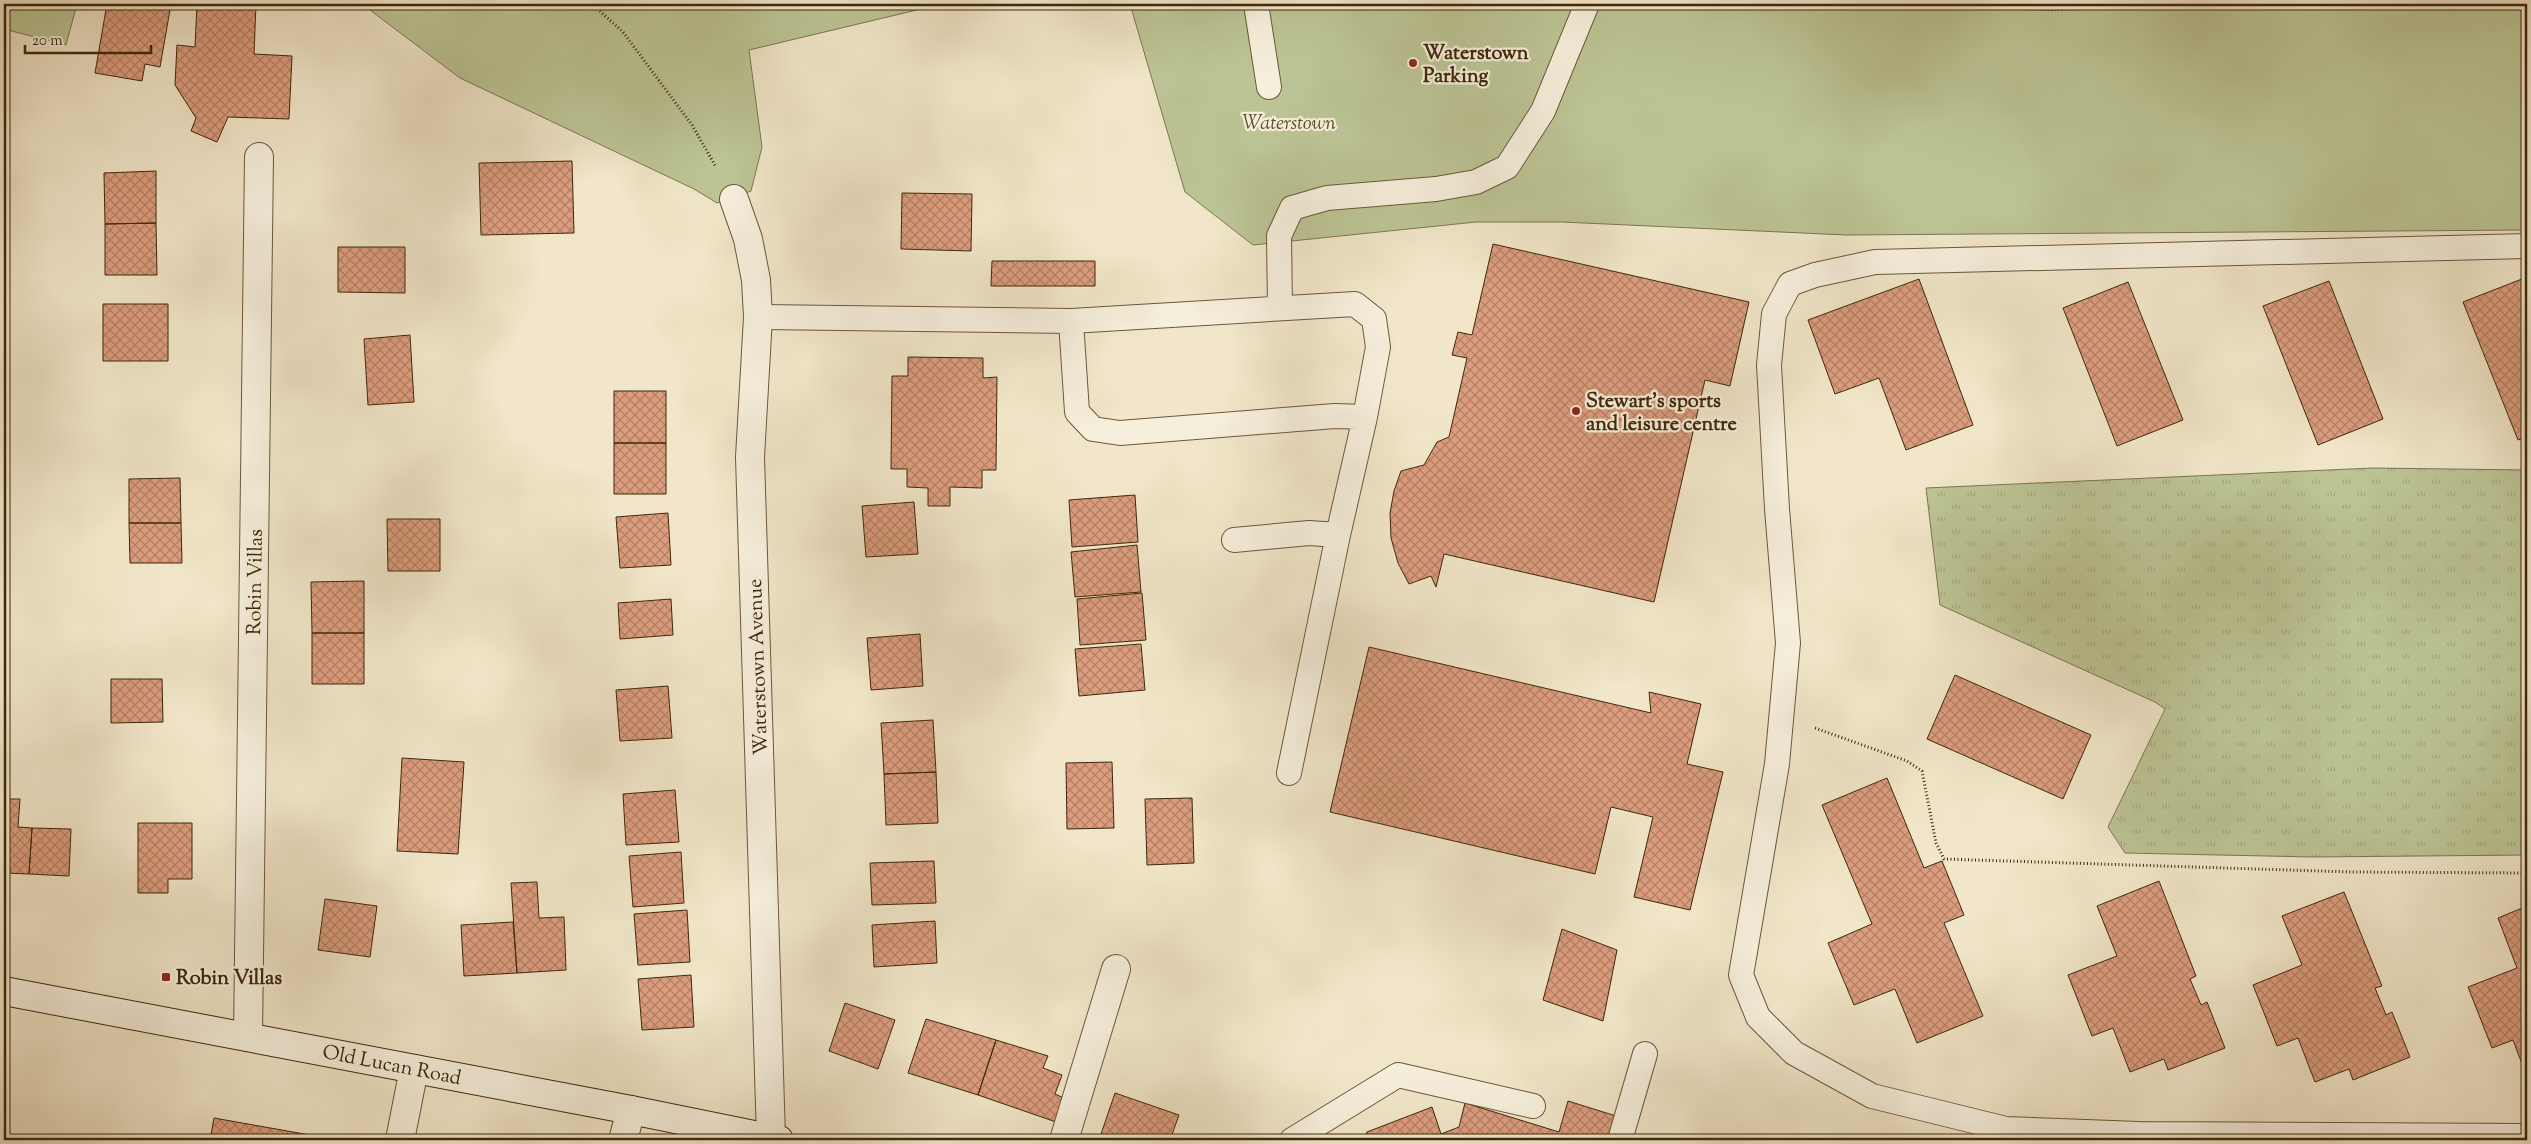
<svg xmlns="http://www.w3.org/2000/svg" width="2531" height="1144" font-family="'Sorts Mill Goudy',serif">
  <style>
    .grass { fill: url(#grass-tufts); stroke: #7e764f }
    .park { fill: #bcc495; stroke: #7e764f }
    .building { fill: url(#building-cross-hatch); stroke: #3f2809 }
    .lines { fill: none; stroke-linecap: round; stroke-linejoin: round }
    .lane-casing { stroke: #6c5839; stroke-width: 26 }
    .street-casing { stroke: #6c5839; stroke-width: 30 }
    .secondary-casing { stroke: #3f2809; stroke-width: 30 }
    .path { stroke: #3f2809; stroke-width: 3; stroke-dasharray: 1 2.5; stroke-linecap: butt }
    .lane { stroke: #f6efdc; stroke-width: 24 }
    .street { stroke: #f6efdc; stroke-width: 28 }
    .secondary { stroke: #f6efdc; stroke-width: 28 }
    .poi-dot { fill: #8f2418; stroke: #f6efdc; stroke-width: 2 }
    .labels { text-anchor: middle; stroke-width: 4.5; stroke-linejoin: round; paint-order: stroke }
    .poi-label { font-size: 20px; font-weight: bold; fill: #3f2809; stroke: #f6efdc; text-anchor: start }
    .park-label { font-size: 20px; font-style: italic; fill: #5e4f2c; stroke: #f6efdc }
    .street-label { font-size: 20px; fill: #3f2809; stroke: #f6efdc }
  </style>
  <defs>
    <pattern id="grass-tufts" width="24" height="20" patternUnits="userSpaceOnUse" patternTransform="scale(1.25)"><rect width="24" height="20" fill="#bcc495"/><path d="M3 7l-1-3M5 7V3M7 7l1-3M15 17l-1-3M17 17v-4M19 17l1-3" fill="none" stroke="#a3a87f"/></pattern>
    <pattern id="building-cross-hatch" width="8" height="8" patternUnits="userSpaceOnUse" patternTransform="scale(1.25)"><rect width="8" height="8" fill="#dc9d7e"/><path d="M0 0l8 8M0 8l8-8" fill="none" stroke="#b48065"/></pattern>
  </defs>
  <rect width="100%" height="100%" fill="#f1e6c9"/>
  <filter id="stains"><feTurbulence type="fractalNoise" baseFrequency=".004" numOctaves="4"/><feColorMatrix values="0 0 0 0 .2 0 0 0 0 .09 0 0 0 0 .02 0 0 0 .5 -.17"/></filter>
  <radialGradient id="worn" r=".72"><stop offset=".6" stop-color="#630" stop-opacity="0"/><stop offset="1" stop-color="#630" stop-opacity=".3"/></radialGradient>
  <path class="grass" d="M 2373,468 L 2527,470 L 2527,855 L 2313,857 L 2125,853 L 2108,827 L 2165,709 L 2155,702 L 1940,605 L 1926,488 Z"/>
  <path class="park" d="M 4,4 L 77,4 L 66,45 L 4,29 Z
    M 362,4 L 942,4 L 749,50 L 762,147 L 751,191 L 717,203 L 694,189 L 460,78 Z
    M 1130,4 L 2527,4 L 2527,230 L 1846,235 L 1562,222 L 1476,222 L 1253,245 L 1185,192 Z"/>
  <path class="building" d="M 107,4 L 171,4 L 160,67 L 145,64 L 142,81 L 95,73 Z
    M 197,4 L 256,4 L 254,54 L 292,56 L 289,119 L 228,117 L 217,142 L 191,131 L 196,118 L 175,85 L 177,45 L 195,47 Z
    M 572,161 L 574,233 L 481,235 L 479,163 Z
    M 156,171 L 156,223 L 105,224 L 104,173 Z
    M 902,193 L 972,194 L 971,251 L 901,249 Z
    M 156,223 L 157,275 L 105,275 L 105,224 Z
    M 1493,244 L 1749,302 L 1730,386 L 1705,380 L 1654,602 L 1444,554 L 1436,587 L 1431,576 L 1409,584 L 1398,563 L 1391,538 L 1390,513 L 1394,491 L 1401,471 L 1424,465 L 1437,442 L 1449,437 L 1467,358 L 1452,355 L 1458,332 L 1472,335 Z
    M 338,247 L 405,247 L 405,293 L 338,292 Z
    M 992,261 L 1095,261 L 1095,286 L 991,286 Z
    M 2527,277 L 2527,437 L 2518,440 L 2463,302 Z
    M 1919,279 L 1973,425 L 1906,450 L 1879,378 L 1835,394 L 1808,320 Z
    M 2329,281 L 2383,419 L 2318,445 L 2263,306 Z
    M 2128,282 L 2183,420 L 2117,446 L 2063,308 Z
    M 103,304 L 168,304 L 168,361 L 103,361 Z
    M 410,335 L 414,402 L 368,405 L 364,339 Z
    M 908,357 L 983,358 L 983,378 L 997,377 L 996,470 L 982,470 L 982,488 L 950,487 L 950,506 L 928,506 L 928,488 L 907,487 L 907,469 L 891,469 L 892,376 L 908,376 Z
    M 614,391 L 666,391 L 666,443 L 614,443 Z
    M 614,443 L 666,443 L 666,494 L 614,494 Z
    M 180,478 L 181,523 L 129,523 L 129,479 Z
    M 1135,495 L 1138,542 L 1072,547 L 1069,500 Z
    M 914,502 L 918,554 L 866,557 L 862,506 Z
    M 668,513 L 671,565 L 620,568 L 616,517 Z
    M 387,519 L 440,519 L 440,571 L 388,571 Z
    M 129,523 L 181,523 L 182,563 L 130,563 Z
    M 1137,545 L 1141,592 L 1075,597 L 1071,552 Z
    M 364,581 L 364,633 L 312,633 L 311,582 Z
    M 1142,593 L 1146,640 L 1080,645 L 1077,599 Z
    M 671,599 L 673,635 L 620,639 L 618,603 Z
    M 312,633 L 364,633 L 364,684 L 312,684 Z
    M 920,634 L 923,686 L 871,690 L 867,638 Z
    M 1141,644 L 1145,690 L 1079,696 L 1075,649 Z
    M 1369,647 L 1651,713 L 1649,692 L 1701,704 L 1687,764 L 1723,772 L 1690,910 L 1634,897 L 1653,817 L 1611,807 L 1595,874 L 1330,812 Z
    M 1955,675 L 2091,735 L 2063,799 L 1927,739 Z
    M 111,679 L 162,679 L 163,722 L 111,723 Z
    M 668,686 L 672,738 L 620,741 L 616,690 Z
    M 933,720 L 936,772 L 884,774 L 881,723 Z
    M 402,758 L 464,762 L 458,854 L 397,851 Z
    M 1112,762 L 1114,828 L 1067,829 L 1066,763 Z
    M 936,772 L 938,823 L 886,825 L 884,774 Z
    M 1887,778 L 1924,868 L 1942,861 L 1964,915 L 1944,923 L 1983,1016 L 1917,1043 L 1895,989 L 1854,1005 L 1828,943 L 1872,924 L 1822,805 Z
    M 675,790 L 679,842 L 626,845 L 623,794 Z
    M 1192,798 L 1194,863 L 1147,865 L 1145,799 Z
    M 4,799 L 20,799 L 18,827 L 32,828 L 29,874 L 4,873 Z
    M 138,823 L 192,823 L 192,879 L 168,879 L 168,893 L 138,893 Z
    M 32,828 L 71,829 L 69,876 L 29,874 Z
    M 681,852 L 684,903 L 633,907 L 629,856 Z
    M 934,861 L 936,903 L 872,905 L 870,863 Z
    M 2159,881 L 2196,976 L 2190,979 L 2201,1005 L 2207,1002 L 2225,1048 L 2168,1070 L 2164,1059 L 2130,1072 L 2113,1028 L 2092,1036 L 2068,975 L 2117,956 L 2097,906 Z
    M 537,882 L 539,918 L 564,917 L 566,970 L 517,973 L 511,883 Z
    M 2344,892 L 2382,986 L 2375,988 L 2386,1015 L 2392,1012 L 2410,1057 L 2353,1080 L 2349,1069 L 2315,1082 L 2298,1038 L 2277,1046 L 2253,985 L 2302,965 L 2282,916 Z
    M 325,899 L 377,906 L 370,957 L 318,950 Z
    M 2527,906 L 2527,1077 L 2513,1040 L 2492,1048 L 2468,987 L 2517,968 L 2498,918 Z
    M 687,910 L 690,962 L 638,965 L 634,914 Z
    M 935,921 L 937,963 L 874,967 L 872,925 Z
    M 513,922 L 517,973 L 464,976 L 461,925 Z
    M 1562,929 L 1617,950 L 1603,1021 L 1543,1000 Z
    M 691,975 L 694,1027 L 642,1030 L 638,979 Z
    M 845,1003 L 895,1020 L 878,1069 L 829,1051 Z
    M 926,1019 L 996,1040 L 978,1095 L 908,1073 Z
    M 996,1040 L 1048,1056 L 1043,1068 L 1062,1075 L 1055,1094 L 1064,1098 L 1056,1122 L 978,1095 Z
    M 1115,1093 L 1179,1115 L 1170,1140 L 1099,1140 Z
    M 1568,1101 L 1616,1116 L 1608,1140 L 1363,1140 L 1367,1132 L 1432,1107 L 1441,1134 L 1459,1127 L 1465,1103 L 1559,1132 Z
    M 214,1118 L 338,1140 L 210,1140 Z"/>
  <g class="lines">
    <defs>
      <path id="lane" d="M 1256,4 L 1269,87
        M 2527,246 L 1875,262 L 1815,275 L 1790,284 L 1774,314 L 1769,365 L 1777,509 L 1788,643 L 1777,764 L 1741,975 L 1758,1017 L 1794,1053 L 1872,1096 L 2006,1129 L 2139,1134 L 2527,1136
        M 1280,307 L 1279,236 L 1292,208 L 1327,198 L 1436,189 L 1476,182 L 1507,167 L 1543,111 L 1587,4
        M 758,317 L 1071,321 L 1355,304 L 1374,319 L 1378,347 L 1365,417 L 1335,416 L 1120,433 L 1093,429 L 1077,412 L 1071,321
        M 1234,540 L 1309,533 L 1338,535
        M 1289,773 L 1338,535 L 1365,417
        M 1292,1140 L 1398,1075 L 1533,1106
        M 1620,1140 L 1645,1054"/>
      <path id="street" d="M 734,199 L 748,239 L 756,280 L 758,317 L 750,457 L 771,1138
        M 248,1037 L 259,157
        M 400,1140 L 414,1069
        M 623,1140 L 631,1110
        M 1064,1140 L 1116,969"/>
      <path id="secondary" d="M 4,991 L 631,1110 L 779,1140"/>
    </defs>
    <use href="#lane" class="lane-casing"/>
    <use href="#street" class="street-casing"/>
    <use href="#secondary" class="secondary-casing"/>
    <path class="path" d="M 592,4 L 623,32 L 692,125 L 716,167
      M 1985,4 C 2032,11 2068,12 2115,4
      M 1815,728 L 1907,761 L 1922,771 L 1936,843 L 1944,859 L 2351,872 L 2527,873"/>
    <use href="#lane" class="lane"/>
    <use href="#street" class="street"/>
    <use href="#secondary" class="secondary"/>
  </g>
  <g class="poi-dot">
    <circle cx="1413" cy="63" r="5"/>
    <circle cx="1576" cy="411" r="5"/>
    <rect x="161" y="972" width="10" height="10" rx="2.5"/>
  </g>
  <g class="labels">
    <g class="poi-label">
      <text x="1423" y="59">Waterstown<tspan x="1423" dy="23">Parking</tspan></text>
      <text x="1586" y="407">Stewart's sports<tspan x="1586" dy="23">and leisure centre</tspan></text>
      <text x="176" y="984">Robin Villas</text>
    </g>
    <g class="park-label">
      <text x="1289" y="129">Waterstown</text>
    </g>
    <g class="street-label">
      <text transform="translate(254 582) rotate(-89)" y="7">Robin Villas</text>
      <text transform="translate(757 667) rotate(-92)" y="7">Waterstown Avenue</text>
      <text transform="translate(392 1064) rotate(11)" y="7">Old Lucan Road</text>
    </g>
  </g>
  <rect width="2531" height="1144" fill="none" stroke="#f1e6c9" stroke-width="20"/>
  <rect x="5" y="5" width="2521" height="1134" fill="none" stroke="#3f2809" stroke-width="2.5"/>
  <rect x="10" y="10" width="2511" height="1124" fill="none" stroke="#3f2809"/>
  <path d="M25 45v8h126v-8" fill="none" stroke="#3f2809" stroke-width="2.5"/>
  <text x="32" y="45" font-size="15" fill="#3f2809" stroke="#f6efdc" stroke-width="4" paint-order="stroke">20 m</text>
  <rect width="100%" height="100%" filter="url(#stains)"/>
  <rect width="100%" height="100%" fill="url(#worn)"/>
</svg>
